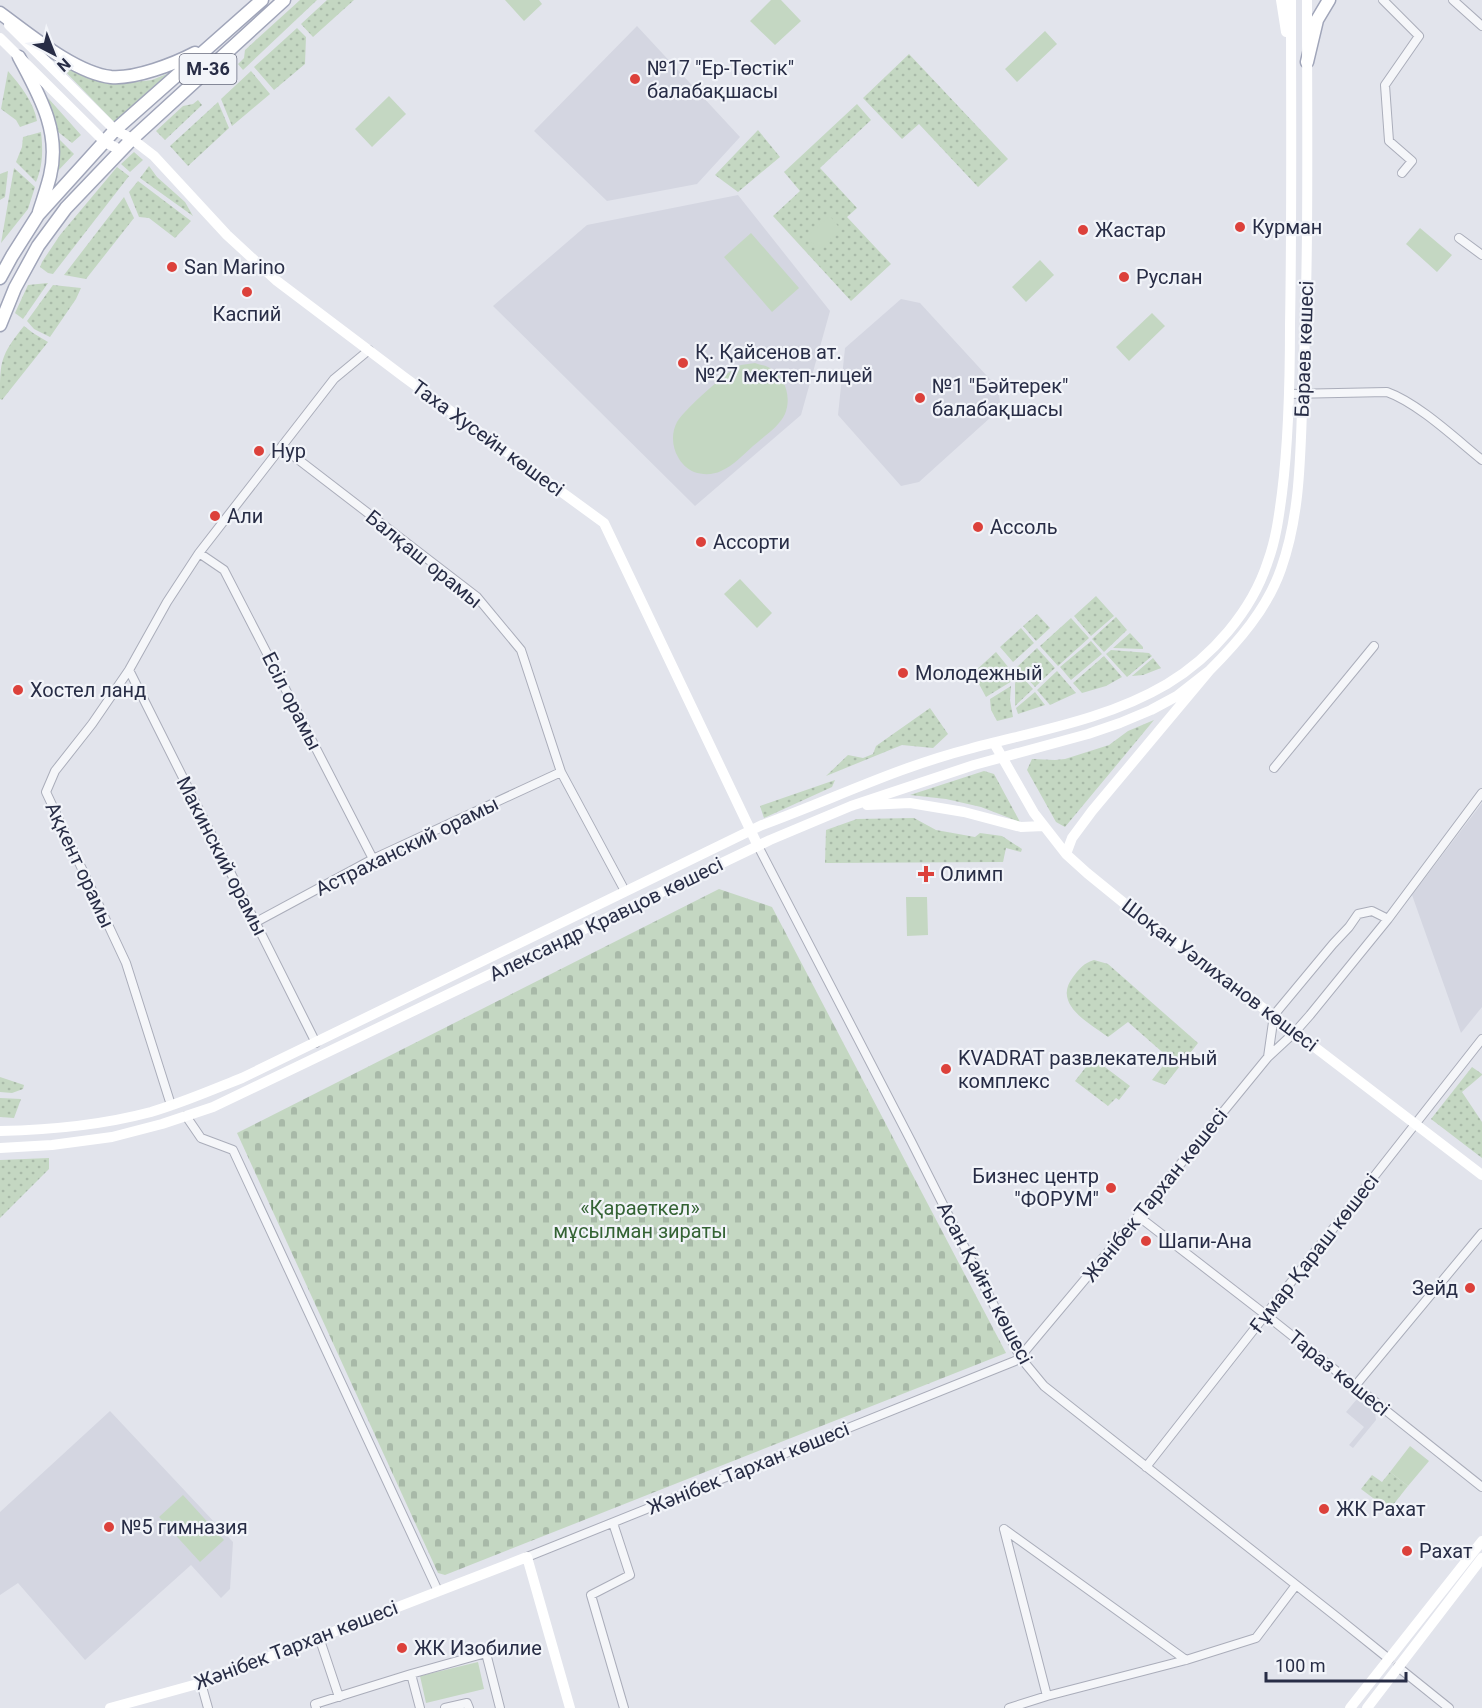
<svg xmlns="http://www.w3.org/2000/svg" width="1482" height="1708" font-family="Roboto,sans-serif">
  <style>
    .built { fill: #d4d6e1 }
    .grass { fill: url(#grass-dots) }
    .cemetery { fill: url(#cemetery-stones) }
    .pitch { fill: #c4d7c2 }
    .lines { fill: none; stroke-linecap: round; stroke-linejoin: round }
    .street-casing { stroke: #aaadba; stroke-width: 10 }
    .primary-casing { stroke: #a0a5b9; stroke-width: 15 }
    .street { stroke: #f5f6f9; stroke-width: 8 }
    .secondary { stroke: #fff; stroke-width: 10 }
    .primary { stroke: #fff; stroke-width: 12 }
    .poi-dot { fill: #dc413b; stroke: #f2f4f9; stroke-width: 2 }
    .labels { text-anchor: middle; stroke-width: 4.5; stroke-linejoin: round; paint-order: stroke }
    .shield { fill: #f2f4f9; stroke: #65697c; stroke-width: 1.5 }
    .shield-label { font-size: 18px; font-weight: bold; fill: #282d46 }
    .poi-label { font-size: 20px; fill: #282d46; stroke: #f2f4f9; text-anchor: start }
    .street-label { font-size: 20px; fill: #282d46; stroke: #f2f4f9 }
    .park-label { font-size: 20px; fill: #346334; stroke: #f2f4f9 }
  </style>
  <defs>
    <pattern id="grass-dots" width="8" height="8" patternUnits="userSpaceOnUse" patternTransform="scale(1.5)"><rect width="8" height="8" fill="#c4d7c2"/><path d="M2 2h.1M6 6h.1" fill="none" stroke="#a8b9a8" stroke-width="1.8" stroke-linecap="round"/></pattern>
    <pattern id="cemetery-stones" width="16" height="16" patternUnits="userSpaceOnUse" patternTransform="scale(1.5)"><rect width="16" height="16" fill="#c4d7c2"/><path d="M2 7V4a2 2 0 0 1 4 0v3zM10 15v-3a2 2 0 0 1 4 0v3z" fill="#a8b9a8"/></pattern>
  </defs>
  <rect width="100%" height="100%" fill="#e2e4ec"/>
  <path class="built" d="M 637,26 L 740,137 L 697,184 L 607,201 L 534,131 Z
    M 738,195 L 830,311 L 801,415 L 695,506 L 493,306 L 587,225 Z
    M 901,299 L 920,303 L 998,388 L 1001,408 L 919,482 L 901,486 L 838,415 L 845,348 Z
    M 1482,803 L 1482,1007 L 1461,1033 L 1412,895 Z
    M 1357,1399 L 1375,1413 L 1376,1420 L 1353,1448 L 1349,1445 L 1364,1427 L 1346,1412 Z
    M 110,1411 L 233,1542 L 230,1589 L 221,1598 L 191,1565 L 85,1660 L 18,1583 L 0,1595 L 0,1512 Z"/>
  <path class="grass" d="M 300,0 L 317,0 L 243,70 L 238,64 L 244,58 L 245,50 Z
    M 327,0 L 354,0 L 313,37 L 301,24 Z
    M 297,28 L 306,37 L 305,64 L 274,90 L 254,67 Z
    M 909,54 L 1008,159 L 978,187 L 919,124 L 902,139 L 863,98 Z
    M 58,64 L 90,78 L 127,83 L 152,80 L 174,71 L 115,123 Z
    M 8,71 C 20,85 34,102 37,121 L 20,127 L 16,120 L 1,109 Z
    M 251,71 L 270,94 L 232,126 L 221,99 Z
    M 48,98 L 81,135 L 72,143 L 57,131 Z
    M 198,100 L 202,105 L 165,140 L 156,131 L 183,106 L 193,104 Z
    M 218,102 L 229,128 L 188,166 L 170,146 Z
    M 857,104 L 871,120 L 820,168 L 857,208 L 847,217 L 891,264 L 851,301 L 773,216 L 800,191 L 784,172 Z
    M 758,130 L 780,157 L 738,192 L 715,175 Z
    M 41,132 C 43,150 43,165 36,182 L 16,162 L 22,147 L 23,137 Z
    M 58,138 L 74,154 L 55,174 Z
    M 134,152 L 143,160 L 130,172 L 121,164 Z
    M 149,166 L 157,177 L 185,202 L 193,216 L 140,178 Z
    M 117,167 L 129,176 L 53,274 L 48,273 L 40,267 L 42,262 L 60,235 Z
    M 14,168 L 35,187 L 28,209 L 1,243 Z
    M 8,171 L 5,197 L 0,200 L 0,174 Z
    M 138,181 L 191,221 L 175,238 L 149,218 L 139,217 L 129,192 Z
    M 124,197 L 134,218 L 86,279 L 64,275 Z
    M 48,283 L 23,319 L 15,313 L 28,285 Z
    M 53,285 L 81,288 L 76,299 L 50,337 L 34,329 L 27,321 Z
    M 24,326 L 33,333 L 48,342 L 2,400 L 0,399 C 0,361 0,356 24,326 Z
    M 1096,596 L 1114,616 L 1091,636 L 1074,616 Z
    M 1037,614 L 1050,628 L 1036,641 L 1023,626 Z
    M 1116,617 L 1127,630 L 1104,652 L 1092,639 Z
    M 1071,618 L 1089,638 L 1058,666 L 1040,646 Z
    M 1021,628 L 1034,643 L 1013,662 L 1000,647 Z
    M 1130,633 L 1143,647 L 1143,649 L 1113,648 Z
    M 1091,641 L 1102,654 L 1071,680 L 1060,667 Z
    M 1037,648 L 1055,668 L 1035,687 L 1017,667 Z
    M 1111,650 L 1149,653 L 1152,656 L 1127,677 L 1106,654 Z
    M 996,652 L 1013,673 L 1012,681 L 986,697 L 973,673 Z
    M 1104,656 L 1122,677 L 1106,686 L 1082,693 L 1073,683 Z
    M 1153,658 L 1161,668 L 1143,675 L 1132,676 Z
    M 1057,671 L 1076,693 L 1050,705 L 1037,690 Z
    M 1018,672 L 1033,689 L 1015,706 L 1015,684 Z
    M 1011,686 L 1010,700 L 1013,717 L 997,721 L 991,710 L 990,699 Z
    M 1035,692 L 1045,705 L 1018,714 L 1016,708 Z
    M 930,708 L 948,734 L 933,748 L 902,745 L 826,776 L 848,755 L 863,758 L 873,754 L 876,746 Z
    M 1154,720 L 1065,827 L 1056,822 L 1027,770 L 1032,759 L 1055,760 L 1065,759 L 1109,745 L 1128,731 Z
    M 984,771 L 994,774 L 1020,822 L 981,807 L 946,799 L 910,795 Z
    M 835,780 L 832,787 L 764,818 L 760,806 Z
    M 914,818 L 936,830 L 975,837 L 980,833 L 1002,836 L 1022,849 L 1021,852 L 1006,848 L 1003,862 L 825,863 L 826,830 L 857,819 Z
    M 1094,960 L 1108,964 L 1198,1043 L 1165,1085 L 1152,1080 L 1169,1058 L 1128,1022 L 1108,1037 C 1089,1023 1052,1004 1073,977 C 1080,968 1084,963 1094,960 Z
    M 1093,1058 L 1130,1086 L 1119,1100 L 1116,1098 L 1108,1106 L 1075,1081 Z
    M 1472,1067 L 1482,1074 L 1482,1075 L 1462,1092 L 1482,1122 L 1482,1158 L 1431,1119 Z
    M 0,1077 L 24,1085 L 23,1089 L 12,1093 L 0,1092 Z
    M 0,1098 L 21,1099 L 14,1118 L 0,1117 Z
    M 49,1158 L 49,1169 L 0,1218 L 0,1160 Z
    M 1390,1472 L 1408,1486 L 1389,1510 L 1361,1489 L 1372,1475 L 1382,1482 Z"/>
  <path class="cemetery" d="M 719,889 L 772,907 L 1006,1353 L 445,1575 L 438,1573 L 237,1133 Z"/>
  <path class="pitch" d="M 505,0 L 539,0 L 542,4 L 524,21 Z
    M 771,0 L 781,0 L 801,21 L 775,45 L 750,21 Z
    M 1045,31 L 1057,44 L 1017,82 L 1005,69 Z
    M 389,96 L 406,114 L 372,147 L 355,129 Z
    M 830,216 L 841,230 L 818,250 L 807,236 Z
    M 1420,228 L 1452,255 L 1437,272 L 1406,244 Z
    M 751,233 L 799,288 L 772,312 L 724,257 Z
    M 1040,260 L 1054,275 L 1026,302 L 1012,287 Z
    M 1152,313 L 1165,326 L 1129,361 L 1116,347 Z
    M 755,363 C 759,365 764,365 768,367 C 785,375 792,397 785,414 C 779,427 763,437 753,446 C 743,455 733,466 721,471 C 713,475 703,475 694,472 C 687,469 681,463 678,457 C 672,447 671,433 677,422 C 684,410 728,370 741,365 C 745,364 751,364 755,363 Z
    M 740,579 L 772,613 L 757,628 L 724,594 Z
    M 906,897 L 927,897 L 928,935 L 907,936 Z
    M 1410,1446 L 1429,1461 L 1408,1486 L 1390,1472 Z
    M 183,1495 L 224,1540 L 200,1562 L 159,1517 Z
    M 478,1662 L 484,1689 L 426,1703 L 420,1676 Z"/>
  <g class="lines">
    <defs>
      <path id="street" d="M 1383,0 L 1419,36 L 1385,85 L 1389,141 L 1412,161 L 1402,173
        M 1453,0 L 1482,26
        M 1459,238 L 1482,255
        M 1289,394 L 1387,392 C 1418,403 1456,439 1482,460
        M 282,447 L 477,597 L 521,650 L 561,772 L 625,891
        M 199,553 L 224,570 L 373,859
        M 129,670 L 316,1043
        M 1274,768 L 1374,646
        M 758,846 L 911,1141 L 1020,1357 L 1044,1386 L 1338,1618 L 1389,1659
        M 256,922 L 373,859 L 561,772
        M 1268,1057 L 1274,1015 L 1333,944 L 1349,927 L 1358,914 L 1372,911 L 1388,919
        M 171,1105 L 126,963 L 46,792 L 55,771 L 92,724 L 129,670 L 167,602 L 199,553 L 334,379 L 369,350
        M 186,1116 L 201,1138 L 233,1150 L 438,1591
        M 1138,1216 L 1266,1315 L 1482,1487
        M 1355,1386 L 1482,1233
        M 1146,1467 L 1482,1039
        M 613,1523 L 630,1575 L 591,1595 L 624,1708
        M 1004,1529 L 1186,1660
        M 1004,1529 L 1047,1696
        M 527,1557 L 1015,1361 L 1020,1357 L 1138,1216 L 1268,1057 L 1295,1032 L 1310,1015 L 1388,919 L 1482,793
        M 319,1637 L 339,1697
        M 1398,1667 L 1449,1708
        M 411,1674 L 420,1708
        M 201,1683 L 208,1708
        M 316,1708 L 315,1704 L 411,1674 L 486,1653 L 500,1708
        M 445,1708 L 467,1703 L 469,1708
        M 1009,1708 L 1047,1696 L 1186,1660 L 1256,1638 L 1296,1585"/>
      <path id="primary" d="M 0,13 C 29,34 75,73 111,77 C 135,79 174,64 195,53
        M 19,57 C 39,95 61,131 50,176 C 47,188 43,200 39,212
        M 1307,62 L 1317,20 L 1329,0
        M 0,278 L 12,256 L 38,215 L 115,130 L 262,0
        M 0,325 L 15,288 L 38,246 L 66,208 L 132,139 L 284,0"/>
    </defs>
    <use href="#street" class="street-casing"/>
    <use href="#primary" class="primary-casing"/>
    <use href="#street" class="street"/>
    <path class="secondary" d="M 1281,0 L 1286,32
      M 9,25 L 115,130 L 132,139 L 154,156 L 227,235 L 277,281 L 404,377 L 604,523 L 758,846
      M 0,38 L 105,142 L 120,150
      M 994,743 L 1034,813 L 1066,854 L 1087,873 L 1130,908 L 1295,1032 L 1482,1175
      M 867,805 L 910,803 L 964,812 L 1021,827 L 1044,826
      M 1066,854 L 1072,838 L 1092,811 L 1209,671 C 1238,642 1267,609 1281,569 C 1302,510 1300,447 1303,385 C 1309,257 1307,128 1307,0
      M 0,1131 C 51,1130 102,1125 151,1112 C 182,1103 212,1090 242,1078 L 762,825 C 831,800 898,767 969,749 C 1036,731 1106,720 1167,684 C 1212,657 1252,611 1268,561 C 1276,539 1279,516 1282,493 C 1289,437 1290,381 1290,325 C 1292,217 1291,108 1291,0
      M 0,1148 L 52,1145 L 112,1137 L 162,1124 L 213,1107 L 770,840 L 851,806 L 974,765 L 1088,734 L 1120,723 L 1151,710 L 1177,696 L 1209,671
      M 110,1708 L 201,1683 L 527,1557 L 570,1708
      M 1350,1708 L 1482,1541
      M 1367,1708 L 1482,1558"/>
    <use href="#primary" class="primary"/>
  </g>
  <g class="poi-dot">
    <circle cx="635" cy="79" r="6"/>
    <circle cx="1240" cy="227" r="6"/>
    <circle cx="1083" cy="230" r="6"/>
    <circle cx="172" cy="267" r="6"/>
    <circle cx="1124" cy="277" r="6"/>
    <circle cx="247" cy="292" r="6"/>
    <circle cx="683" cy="363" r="6"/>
    <circle cx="920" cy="398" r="6"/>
    <circle cx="259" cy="451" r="6"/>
    <circle cx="215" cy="516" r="6"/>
    <circle cx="978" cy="527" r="6"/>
    <circle cx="701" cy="542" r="6"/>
    <circle cx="903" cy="673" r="6"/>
    <circle cx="18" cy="690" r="6"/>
    <path d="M923 865h6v6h6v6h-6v6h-6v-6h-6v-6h6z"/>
    <circle cx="946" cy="1069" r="6"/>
    <circle cx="1111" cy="1188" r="6"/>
    <circle cx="1146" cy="1241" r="6"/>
    <circle cx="1470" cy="1288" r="6"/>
    <circle cx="1324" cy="1509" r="6"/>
    <circle cx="109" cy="1527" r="6"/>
    <circle cx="1407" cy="1551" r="6"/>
    <circle cx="402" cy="1648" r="6"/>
  </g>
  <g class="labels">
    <rect class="shield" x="179.5" y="54" width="57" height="30" rx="4.5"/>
    <g class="shield-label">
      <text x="208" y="75">M-36</text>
    </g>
    <g class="poi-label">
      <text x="647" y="75">№17 "Ер-Төстік"<tspan x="647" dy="23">балабақшасы</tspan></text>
      <text x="1252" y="234">Курман</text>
      <text x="1095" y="237">Жастар</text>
      <text x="184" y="274">San Marino</text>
      <text x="1136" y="284">Руслан</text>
      <text x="247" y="321" text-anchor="middle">Каспий</text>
      <text x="695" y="359">Қ. Қайсенов ат.<tspan x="695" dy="23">№27 мектеп-лицей</tspan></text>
      <text x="932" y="393">№1 "Бәйтерек"<tspan x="932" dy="23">балабақшасы</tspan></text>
      <text x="271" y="458">Нур</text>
      <text x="227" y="523">Али</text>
      <text x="990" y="534">Ассоль</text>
      <text x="713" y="549">Ассорти</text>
      <text x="915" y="680">Молодежный</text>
      <text x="30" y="697">Хостел ланд</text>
      <text x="940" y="881">Олимп</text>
      <text x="958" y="1065">KVADRAT развлекательный<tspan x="958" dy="23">комплекс</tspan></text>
      <text x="1099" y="1183" text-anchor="end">Бизнес центр<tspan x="1099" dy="23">"ФОРУМ"</tspan></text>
      <text x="1158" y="1248">Шапи-Ана</text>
      <text x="1458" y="1295" text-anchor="end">Зейд</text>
      <text x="1336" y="1516">ЖК Рахат</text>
      <text x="121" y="1534">№5 гимназия</text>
      <text x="1419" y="1558">Рахат</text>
      <text x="414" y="1655">ЖК Изобилие</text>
    </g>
    <g class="street-label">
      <text transform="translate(1304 349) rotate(-88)" y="7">Бараев көшесі</text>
      <text transform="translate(488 438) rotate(36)" y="7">Таха Хусейн көшесі</text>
      <text transform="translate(424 559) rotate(39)" y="7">Балқаш орамы</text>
      <text transform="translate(292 701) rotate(63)" y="7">Есіл орамы</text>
      <text transform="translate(407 846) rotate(-26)" y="7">Астраханский орамы</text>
      <text transform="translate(222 856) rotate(63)" y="7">Макинский орамы</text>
      <text transform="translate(80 865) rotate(65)" y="7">Ақкент орамы</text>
      <text transform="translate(606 919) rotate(-26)" y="7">Александр Кравцов көшесі</text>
      <text transform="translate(1220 975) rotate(37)" y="7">Шоқан Уәлиханов көшесі</text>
      <text transform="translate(1155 1195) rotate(-51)" y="7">Жәнібек Тархан көшесі</text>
      <text transform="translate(1314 1253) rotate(-52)" y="7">Ғұмар Қараш көшесі</text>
      <text transform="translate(985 1283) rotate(62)" y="7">Асан Қайғы көшесі</text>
      <text transform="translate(1339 1373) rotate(39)" y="7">Тараз көшесі</text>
      <text transform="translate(748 1468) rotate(-22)" y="7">Жәнібек Тархан көшесі</text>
      <text transform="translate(296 1645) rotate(-21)" y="7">Жәнібек Тархан көшесі</text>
    </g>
    <g class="park-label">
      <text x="640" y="1215">«Қараөткел»<tspan x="640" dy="23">мұсылман зираты</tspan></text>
    </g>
  </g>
  <g transform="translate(54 54) rotate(138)" stroke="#f2f4f9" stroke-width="4.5" paint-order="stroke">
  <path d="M0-4.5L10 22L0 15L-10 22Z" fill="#282d46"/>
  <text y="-9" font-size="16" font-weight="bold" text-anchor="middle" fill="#282d46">N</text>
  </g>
  <path d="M1266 1672v9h140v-9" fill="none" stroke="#282d46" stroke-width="3"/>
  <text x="1275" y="1672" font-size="18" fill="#282d46" stroke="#f2f4f9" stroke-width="4.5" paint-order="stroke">100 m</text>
</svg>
